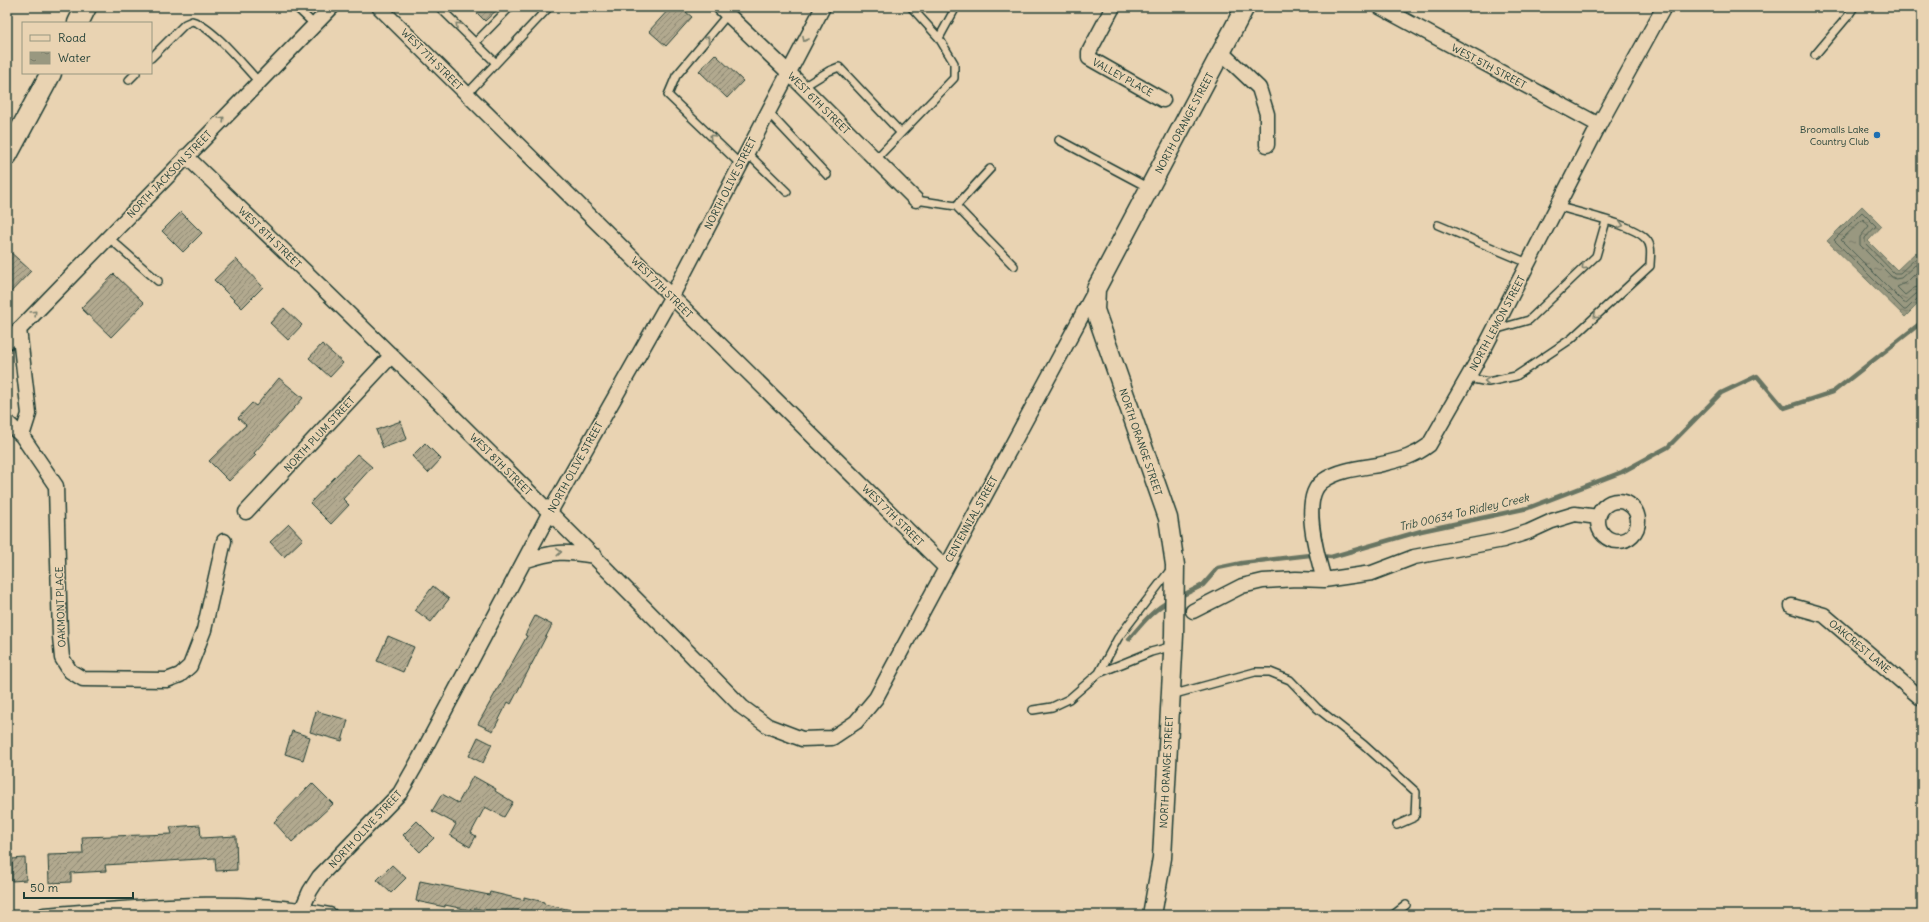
<svg xmlns="http://www.w3.org/2000/svg" width="1929" height="922" font-family="Delius,sans-serif">
  <style>
    .water { fill: url(#water-ripples); stroke: #687462 }
    .lines { fill: none; stroke-linecap: round; stroke-linejoin: round }
    .shore { stroke: #506152; stroke-width: 1 }
    .stream { stroke: #687462; stroke-width: 4.5 }
    .building { fill: url(#building-hatch); stroke: #1f3d34 }
    .service-casing { stroke: #1f3d34; stroke-width: 10 }
    .minor-casing { stroke: #1f3d34; stroke-width: 17 }
    .tertiary-casing { stroke: #1f3d34; stroke-width: 21 }
    .secondary-casing { stroke: #1f3d34; stroke-width: 23 }
    .service { stroke: #e9d3b2; stroke-width: 7 }
    .minor { stroke: #e9d3b2; stroke-width: 14 }
    .tertiary { stroke: #e9d3b2; stroke-width: 18 }
    .secondary { stroke: #e9d3b2; stroke-width: 20 }
    .oneway { stroke: #7a806d }
    .poi-dot { fill: #1f6fb2; stroke: #e9d3b2; stroke-width: 1.5 }
    .labels { text-anchor: middle; stroke-width: 3; stroke-linejoin: round; paint-order: stroke }
    .street-label { font-size: 10px; fill: #1f3d34; stroke: #e9d3b2 }
    .poi-label { font-size: 10px; fill: #1f3d34; stroke: #e9d3b2; text-anchor: end }
    .water-label { font-size: 11px; font-style: italic; fill: #314b3f; stroke: #e9d3b2 }
  </style>
  <defs>
    <pattern id="water-ripples" width="26" height="14" patternUnits="userSpaceOnUse"><rect width="26" height="14" fill="#999880"/><path d="M2 4q2-2 4 0t4 0M15 11q2-2 4 0t4 0" fill="none" stroke="#7c7d6a"/></pattern>
    <pattern id="building-hatch" width="6" height="6" patternUnits="userSpaceOnUse"><rect width="6" height="6" fill="#b2a98f"/><path d="M-1 1l2-2M0 6l6-6M5 7l2-2" fill="none" stroke="#908b76"/></pattern>
  </defs>
  <rect width="100%" height="100%" fill="#e9d3b2"/>
  <filter id="ink" filterUnits="userSpaceOnUse"><feTurbulence type="fractalNoise" baseFrequency=".025" numOctaves="2"/><feDisplacementMap in="SourceGraphic" scale="8" xChannelSelector="R" yChannelSelector="G"/><feConvolveMatrix kernelMatrix="1 2 1 2 8 2 1 2 1" color-interpolation-filters="sRGB"/></filter>
  <g filter="url(#ink)">
    <path class="water" d="M 1862,206 L 1882,226 L 1868,241 L 1897,270 L 1916,252 L 1922,258 L 1922,300 L 1905,317 L 1827,241 Z"/>
    <g class="lines">
      <path class="shore" d="M 1922,261 L 1915,259 L 1900,273 L 1894,273 L 1865,243 L 1865,238 L 1876,226 L 1862,212 L 1834,240 L 1904,310 L 1906,310 L 1918,298 L 1922,297
        M 1922,266 L 1915,265 L 1901,278 L 1895,279 L 1891,276 L 1860,245 L 1860,237 L 1869,226 L 1863,219 L 1841,240 L 1904,303 L 1906,303 L 1916,294 L 1922,292
        M 1922,272 L 1917,272 L 1907,282 L 1897,287 L 1905,295 L 1914,288 L 1922,286"/>
      <path class="stream" d="M 1179,597 L 1203,585 L 1218,568 L 1242,563 L 1284,558 L 1310,555 L 1331,557 L 1421,531 L 1528,508 L 1622,472 L 1668,447 L 1721,393 L 1757,376 L 1784,408 L 1833,392 L 1922,322
        M 1129,639 C 1141,625 1153,609 1170,601"/>
    </g>
    <path class="building" d="M 471,7 L 500,7 L 485,21 Z
      M 671,7 L 680,7 L 692,17 L 666,46 L 649,31 Z
      M 715,54 L 743,81 L 727,98 L 699,71 Z
      M 181,212 L 202,233 L 183,252 L 162,231 Z
      M 7,249 L 31,271 L 7,296 Z
      M 236,259 L 263,287 L 242,308 L 214,280 Z
      M 114,274 L 144,303 L 111,337 L 81,308 Z
      M 284,308 L 302,325 L 288,340 L 270,323 Z
      M 322,344 L 343,363 L 330,377 L 309,358 Z
      M 279,378 L 303,398 L 254,453 L 256,455 L 229,481 L 209,461 L 246,425 L 238,418 L 252,403 L 256,406 Z
      M 401,421 L 407,439 L 383,448 L 376,430 Z
      M 425,443 L 441,459 L 428,473 L 412,456 Z
      M 357,454 L 372,467 L 343,499 L 349,505 L 331,524 L 310,503 Z
      M 289,524 L 303,539 L 284,557 L 270,542 Z
      M 433,586 L 449,599 L 431,622 L 415,610 Z
      M 535,616 L 552,625 L 511,704 L 508,702 L 493,731 L 478,724 L 527,636 L 525,635 Z
      M 388,636 L 414,647 L 403,672 L 377,661 Z
      M 316,711 L 348,720 L 342,741 L 310,732 Z
      M 292,731 L 310,737 L 303,760 L 285,754 Z
      M 478,737 L 492,744 L 483,763 L 469,756 Z
      M 473,776 L 496,789 L 495,791 L 513,802 L 504,817 L 485,807 L 471,833 L 476,836 L 470,847 L 450,835 L 456,824 L 432,811 L 442,794 L 458,803 Z
      M 312,783 L 333,804 L 292,842 L 274,822 Z
      M 417,821 L 434,838 L 420,852 L 403,835 Z
      M 200,825 L 201,838 L 236,836 L 237,870 L 216,871 L 215,858 L 105,865 L 106,871 L 71,873 L 71,882 L 49,883 L 48,855 L 83,854 L 82,837 L 172,834 L 170,827 Z
      M 25,858 L 26,880 L 12,881 L 12,859 Z
      M 392,865 L 406,878 L 391,893 L 377,880 Z
      M 420,881 L 489,895 L 490,892 L 524,900 L 524,897 L 544,902 L 544,904 L 571,910 L 570,915 L 503,915 L 475,908 L 474,911 L 445,905 L 445,907 L 416,901 Z"/>
    <g class="lines">
      <defs>
        <path id="service" d="M 296,7 L 315,25
          M 439,7 L 496,63
          M 911,7 L 939,38 L 956,7
          M 728,14 L 676,76 L 668,95 L 740,164
          M 476,42 L 510,7
          M 1815,55 L 1848,16 L 1854,7
          M 151,58 L 185,24 L 192,21 C 213,27 243,65 259,82
          M 129,80 L 136,73
          M 803,87 L 829,71 L 839,67 L 901,133
          M 467,94 L 549,7
          M 767,111 L 827,175
          M 1059,140 L 1149,188
          M 746,152 L 787,192
          M 875,160 L 954,78 L 954,63 L 939,38
          M 916,200 L 956,206 L 1014,266
          M 956,206 L 990,169
          M 1438,225 L 1528,263
          M 108,237 L 158,281
          M 1494,330 L 1529,320 L 1596,256 L 1606,221
          M 1468,378 L 1488,382 L 1516,376 L 1571,339 L 1650,266 C 1650,257 1653,246 1646,239 C 1633,224 1578,213 1557,206
          M 1099,673 L 1118,638 L 1171,569
          M 1171,695 L 1255,672 L 1270,672 L 1290,680 L 1317,708 L 1364,745 L 1416,792 L 1415,817 L 1397,825
          M 1033,710 L 1052,707 L 1069,699 L 1099,673 L 1151,652 L 1173,646
          M 1393,915 L 1406,905"/>
        <path id="minor" d="M 379,7 L 945,567
          M 720,7 L 788,72 L 916,200
          M 1113,7 L 1089,52 L 1089,58 L 1163,100
          M 1380,7 L 1599,125
          M 1221,52 L 1259,88 L 1267,114 L 1267,145
          M 186,156 C 374,337 560,520 742,707 L 768,726 L 802,739 L 832,738 L 856,722 L 876,698 L 1095,291
          M 19,329 L 29,414 L 22,436
          M 7,342 L 332,7
          M 7,422 L 22,436 L 56,486 L 60,636 L 62,658 L 70,671 L 83,679 L 167,680 L 180,675 L 190,666 L 204,630 L 224,541
          M1598 521a20 20 0 1 1 40 0a20 20 0 1 1-40 0Z
          M 246,512 L 392,355
          M 524,561 C 555,551 563,551 595,556
          M 1324,580 C 1318,558 1299,497 1323,481 C 1338,470 1360,468 1378,465 C 1398,460 1412,458 1429,445 L 1484,349 L 1599,125 L 1664,7
          M 1792,606 L 1824,615 L 1922,699
          M 1193,611 L 1242,586 L 1263,581 L 1296,579 L 1324,580 L 1372,573 L 1414,557 L 1503,540 L 1528,532 L 1552,521 L 1575,514 L 1598,517
          M 302,909 L 310,891 L 319,877 L 400,793 L 416,765 L 550,512 L 672,296 L 823,7
          M 44,915 C 138,908 237,896 330,915"/>
        <path id="tertiary" d="M 1152,915 L 1162,858 L 1174,635 L 1175,565 L 1168,518 L 1095,310 L 1096,289 L 1245,7"/>
        <path id="secondary" d="M 78,23 L 86,7
          M 7,155 L 51,73"/>
      </defs>
      <use href="#service" class="service-casing"/>
      <use href="#minor" class="minor-casing"/>
      <use href="#tertiary" class="tertiary-casing"/>
      <use href="#secondary" class="secondary-casing"/>
      <use href="#service" class="service"/>
      <use href="#minor" class="minor"/>
      <use href="#tertiary" class="tertiary"/>
      <use href="#secondary" class="secondary"/>
    </g>
    <defs><path id="oneway-chevron" d="M-2-3.5L2.5 0L-2 3.5" fill="none" stroke-width="1.6" stroke-linecap="round" stroke-linejoin="round"/></defs>
    <g class="oneway">
      <use href="#oneway-chevron" transform="translate(458 25) rotate(-136)"/>
      <use href="#oneway-chevron" transform="translate(707 39) rotate(-50)"/>
      <use href="#oneway-chevron" transform="translate(805 39) rotate(119)"/>
      <use href="#oneway-chevron" transform="translate(222 119) rotate(-46)"/>
      <use href="#oneway-chevron" transform="translate(712 137) rotate(-136)"/>
      <use href="#oneway-chevron" transform="translate(1621 225) rotate(16)"/>
      <use href="#oneway-chevron" transform="translate(1584 267) rotate(136)"/>
      <use href="#oneway-chevron" transform="translate(34 313) rotate(-46)"/>
      <use href="#oneway-chevron" transform="translate(1596 316) rotate(137)"/>
      <use href="#oneway-chevron" transform="translate(1487 381) rotate(-178)"/>
      <use href="#oneway-chevron" transform="translate(559 552) rotate(-4)"/>
    </g>
  </g>
  <circle class="poi-dot" cx="1877" cy="135" r="4"/>
  <g class="labels">
    <g class="street-label">
      <text transform="translate(432 59) rotate(45)" y="4">WEST 7TH STREET</text>
      <text transform="translate(1489 66) rotate(28)" y="4">WEST 5TH STREET</text>
      <text transform="translate(1123 77) rotate(29)" y="4">VALLEY PLACE</text>
      <text transform="translate(819 103) rotate(45)" y="4">WEST 6TH STREET</text>
      <text transform="translate(1184 123) rotate(-62)" y="4">NORTH ORANGE STREET</text>
      <text transform="translate(169 174) rotate(-46)" y="4">NORTH JACKSON STREET</text>
      <text transform="translate(730 183) rotate(-63)" y="4">NORTH OLIVE STREET</text>
      <text transform="translate(270 237) rotate(44)" y="4">WEST 8TH STREET</text>
      <text transform="translate(662 287) rotate(45)" y="4">WEST 7TH STREET</text>
      <text transform="translate(1497 323) rotate(-62)" y="4">NORTH LEMON STREET</text>
      <text transform="translate(319 434) rotate(-47)" y="4">NORTH PLUM STREET</text>
      <text transform="translate(1141 442) rotate(71)" y="4">NORTH ORANGE STREET</text>
      <text transform="translate(501 464) rotate(45)" y="4">WEST 8TH STREET</text>
      <text transform="translate(575 467) rotate(-61)" y="4">NORTH OLIVE STREET</text>
      <text transform="translate(893 515) rotate(45)" y="4">WEST 7TH STREET</text>
      <text transform="translate(971 519) rotate(-61)" y="4">CENTENNIAL STREET</text>
      <text transform="translate(60 607) rotate(-92)" y="4">OAKMONT PLACE</text>
      <text transform="translate(1860 646) rotate(40)" y="4">OAKCREST LANE</text>
      <text transform="translate(1166 772) rotate(-87)" y="4">NORTH ORANGE STREET</text>
      <text transform="translate(365 829) rotate(-47)" y="4">NORTH OLIVE STREET</text>
    </g>
    <g class="poi-label">
      <text x="1869" y="133">Broomalls Lake<tspan x="1869" dy="12">Country Club</tspan></text>
    </g>
    <g class="water-label">
      <text transform="translate(1464 512) rotate(-13)" y="4">Trib 00634 To Ridley Creek</text>
    </g>
  </g>
  <rect width="1929" height="922" fill="none" stroke="#e9d3b2" stroke-width="24"/>
  <rect x="12" y="12" width="1905" height="898" fill="none" stroke="#1f3d34" stroke-width="1.5" filter="url(#ink)"/>
  <rect x="22" y="22" width="130" height="52" fill="#e9d3b2" stroke="#989780"/>
  <rect x="30" y="35" width="20" height="6" fill="#e9d3b2" stroke="#989780"/>
  <text x="58" y="42" font-size="12" fill="#1f3d34">Road</text>
  <rect x="30" y="52" width="20" height="12" fill="url(#water-ripples)" stroke="#989780"/>
  <text x="58" y="62" font-size="12" fill="#1f3d34">Water</text>
  <path d="M24 892v6h109v-6" fill="none" stroke="#1f3d34" stroke-width="2"/>
  <text x="30" y="892" font-size="12" fill="#1f3d34" stroke="#e9d3b2" stroke-width="3" paint-order="stroke">50 m</text>
</svg>
